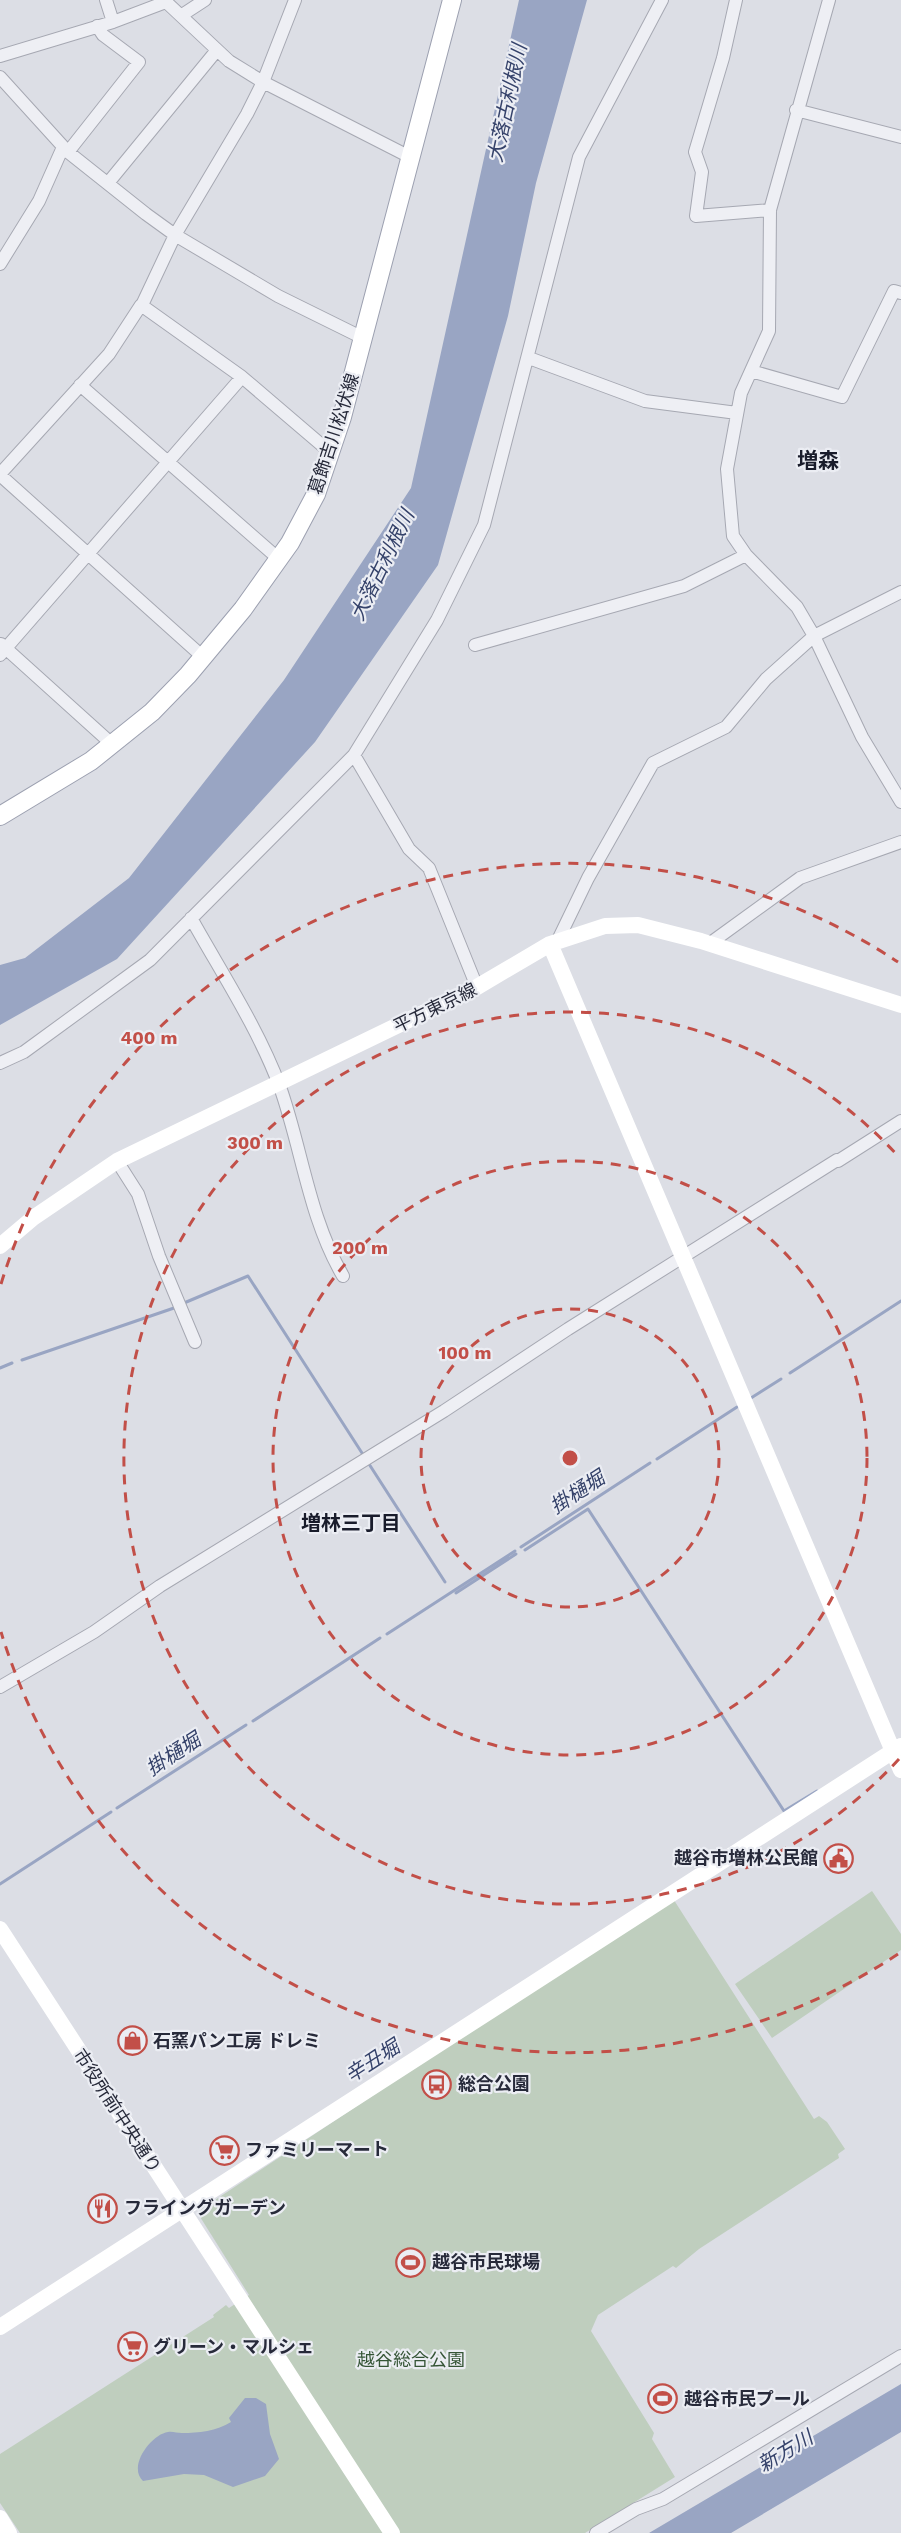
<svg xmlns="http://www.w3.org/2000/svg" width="901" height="2533" font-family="'Work Sans','Noto Sans JP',sans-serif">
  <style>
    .green { fill: #bfcebe }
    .water { fill: #99a5c3 }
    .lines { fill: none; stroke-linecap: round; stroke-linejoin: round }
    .stream { stroke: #99a5c3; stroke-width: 3 }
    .street-casing { stroke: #a6a8b2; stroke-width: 14 }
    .primary-casing { stroke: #9ca0b0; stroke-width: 20 }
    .street { stroke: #eeeff4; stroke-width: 12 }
    .secondary { stroke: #fff; stroke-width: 16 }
    .primary { stroke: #fff; stroke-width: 18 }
    .ring { fill: none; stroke: #c24f48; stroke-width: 3; stroke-dasharray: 10 8 }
    .labels { text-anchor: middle; stroke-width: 4.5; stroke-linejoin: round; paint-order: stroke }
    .street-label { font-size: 18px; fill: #272a3a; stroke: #ebedf3 }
    .poi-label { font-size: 18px; font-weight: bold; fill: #272a3a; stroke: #ebedf3; text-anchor: start }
    .park-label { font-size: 18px; fill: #355536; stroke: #ebedf3 }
    .water-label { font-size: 20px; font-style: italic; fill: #35426a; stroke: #ebedf3 }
    .neighbourhood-label { font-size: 20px; font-weight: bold; fill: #191c2b; stroke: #ebedf3 }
    .quarter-label { font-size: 21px; font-weight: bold; fill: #191c2b; stroke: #ebedf3 }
    .centre { fill: #c24f48; stroke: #ebedf3; stroke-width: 3 }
    .ring-label { font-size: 18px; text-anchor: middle; font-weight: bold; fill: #c24f48; stroke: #ebedf3; stroke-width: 4.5; stroke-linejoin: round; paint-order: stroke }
  </style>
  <rect width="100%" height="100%" fill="#dcdee5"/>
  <path class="green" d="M 872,1891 L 901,1934 L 901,1950 L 772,2038 L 735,1984 Z
    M 672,1897 L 814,2119 L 819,2116 L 827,2122 L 845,2149 L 838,2154 L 839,2158 L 699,2249 L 676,2268 L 673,2266 L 598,2315 L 591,2331 L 654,2433 L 652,2439 L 675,2477 L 585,2533 L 20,2533 L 0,2503 L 0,2454 L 214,2317 L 213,2315 L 226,2305 L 229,2308 L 249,2295 L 197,2212 Z"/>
  <path class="water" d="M 519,0 L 587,0 L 536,183 L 508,316 L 438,565 L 315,742 L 117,959 L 0,1025 L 0,965 L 25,958 L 129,878 L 284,680 L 411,488 Z
    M 901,2384 L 901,2432 L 731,2533 L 649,2533 Z
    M 245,2398 L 256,2398 L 266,2404 L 270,2434 L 279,2459 L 265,2476 L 233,2487 L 204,2475 L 184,2474 L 143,2481 C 127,2466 152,2434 168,2432 C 172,2431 177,2433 182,2433 C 198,2433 217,2431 231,2422 L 229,2418 Z"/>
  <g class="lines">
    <path class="stream" d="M 184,1303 L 248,1276 L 362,1453
      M 22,1360 L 174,1308
      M 0,1368 L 12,1363
      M 790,1373 L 901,1301
      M 751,1398 L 781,1379
      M 657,1459 L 737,1407
      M 369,1464 L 445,1582
      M 521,1547 L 650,1463
      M 525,1550 L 588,1509 L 784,1811 L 817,1791
      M 456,1593 L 516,1554
      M 387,1634 L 515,1551
      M 253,1721 L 380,1638
      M 117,1808 L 246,1725
      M 0,1884 L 111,1812"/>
    <defs>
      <path id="street" d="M 106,0 L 113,22
        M 164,0 L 229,61 L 263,82 L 410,157
        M 736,0 L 723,58 L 695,152 L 702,172 L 696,216 L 770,210
        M 829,0 L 770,210 L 769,331 L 741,393 L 727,469 L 733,536 L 746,555 L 797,607 L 814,636 L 862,737 L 901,802
        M 182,15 L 205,0
        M 0,56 L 113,22 L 166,2
        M 0,77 L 68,152 L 146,214 L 175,235 L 278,296 L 363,338
        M 796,110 L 901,137
        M 68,152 L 139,62 L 103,35 L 97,26
        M 108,183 L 217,50
        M 0,264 L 39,201 L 63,147
        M 142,305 L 175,235 L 247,114 L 263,82 L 295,0
        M 529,358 L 645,401 L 737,413
        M 751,371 L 842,397 L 894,291 L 901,293
        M 80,385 L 280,560
        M 0,474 L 109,354 L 141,305 L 242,377 L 331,453
        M 0,475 L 203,657
        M 1,644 L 113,745
        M 475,645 L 684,586 L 746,555
        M 0,655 L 242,377
        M 354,755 L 409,849 L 429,868 L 477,987
        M 191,918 C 221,972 258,1028 280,1087 C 302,1149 309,1218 343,1276
        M 558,940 L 588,878 L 653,763 L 726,727 L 766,679 L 814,636 L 901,592
        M 709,944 L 800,878 L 901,842
        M 0,1063 L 24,1052 L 150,960 L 354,755 L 437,620 L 484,525 L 579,157 L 662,0
        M 117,1161 L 138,1194 L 159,1256 L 195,1342
        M 838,1161 L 901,1121
        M 0,1687 L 94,1632 L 160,1586 L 444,1411 L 568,1329 L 837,1160
        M 596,2533 L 636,2509 L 663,2499 L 901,2356"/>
      <path id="primary" d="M 0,816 L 91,761 L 152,712 L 188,675 L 243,609 L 290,543 L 316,494 L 342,417 L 452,0"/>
    </defs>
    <use href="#street" class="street-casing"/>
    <use href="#primary" class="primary-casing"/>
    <use href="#street" class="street"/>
    <path class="secondary" d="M 550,944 L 901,1770
      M 0,1246 L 33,1218 L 117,1161 L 477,987 L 550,944 L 605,926 L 638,925 L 701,941 L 901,1005
      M 0,1929 L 392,2533
      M 0,2327 L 901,1746
      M 0,2518 L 9,2533"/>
    <use href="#primary" class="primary"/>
  </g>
  <g class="ring">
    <circle cx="570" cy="1458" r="149"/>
    <circle cx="570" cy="1458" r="297"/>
    <path d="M899 1759A446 446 0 1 1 899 1157"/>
    <path d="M898 1954A595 595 0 0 1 1 1632M1 1284A595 595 0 0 1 898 962"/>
  </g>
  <defs>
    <symbol id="civic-ring" viewBox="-11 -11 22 22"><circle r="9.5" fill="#ebedf3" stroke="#c24f48" stroke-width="1.5"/><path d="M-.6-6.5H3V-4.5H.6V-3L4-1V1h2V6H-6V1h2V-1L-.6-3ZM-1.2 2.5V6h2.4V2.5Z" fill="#c24f48"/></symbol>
    <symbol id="shop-ring" viewBox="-11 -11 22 22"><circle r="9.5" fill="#ebedf3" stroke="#c24f48" stroke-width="1.5"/><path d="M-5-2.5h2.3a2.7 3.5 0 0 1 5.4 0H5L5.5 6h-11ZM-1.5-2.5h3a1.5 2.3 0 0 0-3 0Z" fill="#c24f48"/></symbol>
    <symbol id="bus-ring" viewBox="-11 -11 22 22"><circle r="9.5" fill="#ebedf3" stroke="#c24f48" stroke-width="1.5"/><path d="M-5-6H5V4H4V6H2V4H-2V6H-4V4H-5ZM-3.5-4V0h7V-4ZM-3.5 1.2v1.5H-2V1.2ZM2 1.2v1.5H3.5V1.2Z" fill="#c24f48"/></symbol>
    <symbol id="supermarket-ring" viewBox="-11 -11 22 22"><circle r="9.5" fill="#ebedf3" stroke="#c24f48" stroke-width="1.5"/><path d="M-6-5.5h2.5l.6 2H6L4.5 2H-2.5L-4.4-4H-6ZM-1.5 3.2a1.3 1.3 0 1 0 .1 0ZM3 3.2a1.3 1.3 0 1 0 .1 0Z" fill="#c24f48"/></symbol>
    <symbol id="restaurant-ring" viewBox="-11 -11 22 22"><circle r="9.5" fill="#ebedf3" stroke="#c24f48" stroke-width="1.5"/><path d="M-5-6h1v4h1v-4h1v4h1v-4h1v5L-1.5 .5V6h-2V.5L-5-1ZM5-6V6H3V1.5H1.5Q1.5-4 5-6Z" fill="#c24f48"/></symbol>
    <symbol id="stadium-ring" viewBox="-11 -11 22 22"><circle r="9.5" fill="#ebedf3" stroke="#c24f48" stroke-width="1.5"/><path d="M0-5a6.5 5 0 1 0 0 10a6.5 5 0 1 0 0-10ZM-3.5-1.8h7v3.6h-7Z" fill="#c24f48"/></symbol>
  </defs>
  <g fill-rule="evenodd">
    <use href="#civic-ring" x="822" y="1842" width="33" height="33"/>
    <use href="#shop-ring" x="116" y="2024" width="33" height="33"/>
    <use href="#bus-ring" x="420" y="2068" width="33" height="33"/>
    <use href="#supermarket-ring" x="208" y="2134" width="33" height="33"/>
    <use href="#restaurant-ring" x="86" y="2192" width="33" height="33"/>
    <use href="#stadium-ring" x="394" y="2246" width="33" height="33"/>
    <use href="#supermarket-ring" x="116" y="2330" width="33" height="33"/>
    <use href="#stadium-ring" x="646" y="2382" width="33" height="33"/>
  </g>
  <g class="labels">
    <g class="street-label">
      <text transform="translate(334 434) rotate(-72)" y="6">葛飾吉川松伏線</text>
      <text transform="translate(435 1008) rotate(-26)" y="6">平方東京線</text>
      <text transform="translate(117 2111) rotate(57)" y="6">市役所前中央通り</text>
    </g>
    <g class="poi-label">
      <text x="818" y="1864" text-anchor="end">越谷市増林公民館</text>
      <text x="153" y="2047">石窯パン工房 ドレミ</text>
      <text x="458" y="2090">総合公園</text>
      <text x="245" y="2156">ファミリーマート</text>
      <text x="124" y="2214">フライングガーデン</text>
      <text x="432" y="2268">越谷市民球場</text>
      <text x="153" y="2353">グリーン・マルシェ</text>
      <text x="684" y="2405">越谷市民プール</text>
    </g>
    <g class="park-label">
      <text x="411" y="2366">越谷総合公園</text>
    </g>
    <g class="water-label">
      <text transform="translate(507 103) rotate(-78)" y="7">大落古利根川</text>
      <text transform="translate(382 565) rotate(-64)" y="7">大落古利根川</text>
      <text transform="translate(577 1492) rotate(-33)" y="7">掛樋堀</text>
      <text transform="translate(173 1754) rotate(-33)" y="7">掛樋堀</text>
      <text transform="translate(372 2061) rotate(-33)" y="7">辛丑堀</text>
      <text transform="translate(785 2451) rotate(-31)" y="7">新方川</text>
    </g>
    <g class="neighbourhood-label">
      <text x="351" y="1530">増林三丁目</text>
    </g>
    <g class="quarter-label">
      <text x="818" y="468">増森</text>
    </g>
  </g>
  <circle cx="570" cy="1458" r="9" class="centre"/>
  <g class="ring-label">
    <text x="149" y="1044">400 m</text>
    <text x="255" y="1149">300 m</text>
    <text x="360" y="1254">200 m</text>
    <text x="465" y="1359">100 m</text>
  </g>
</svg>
